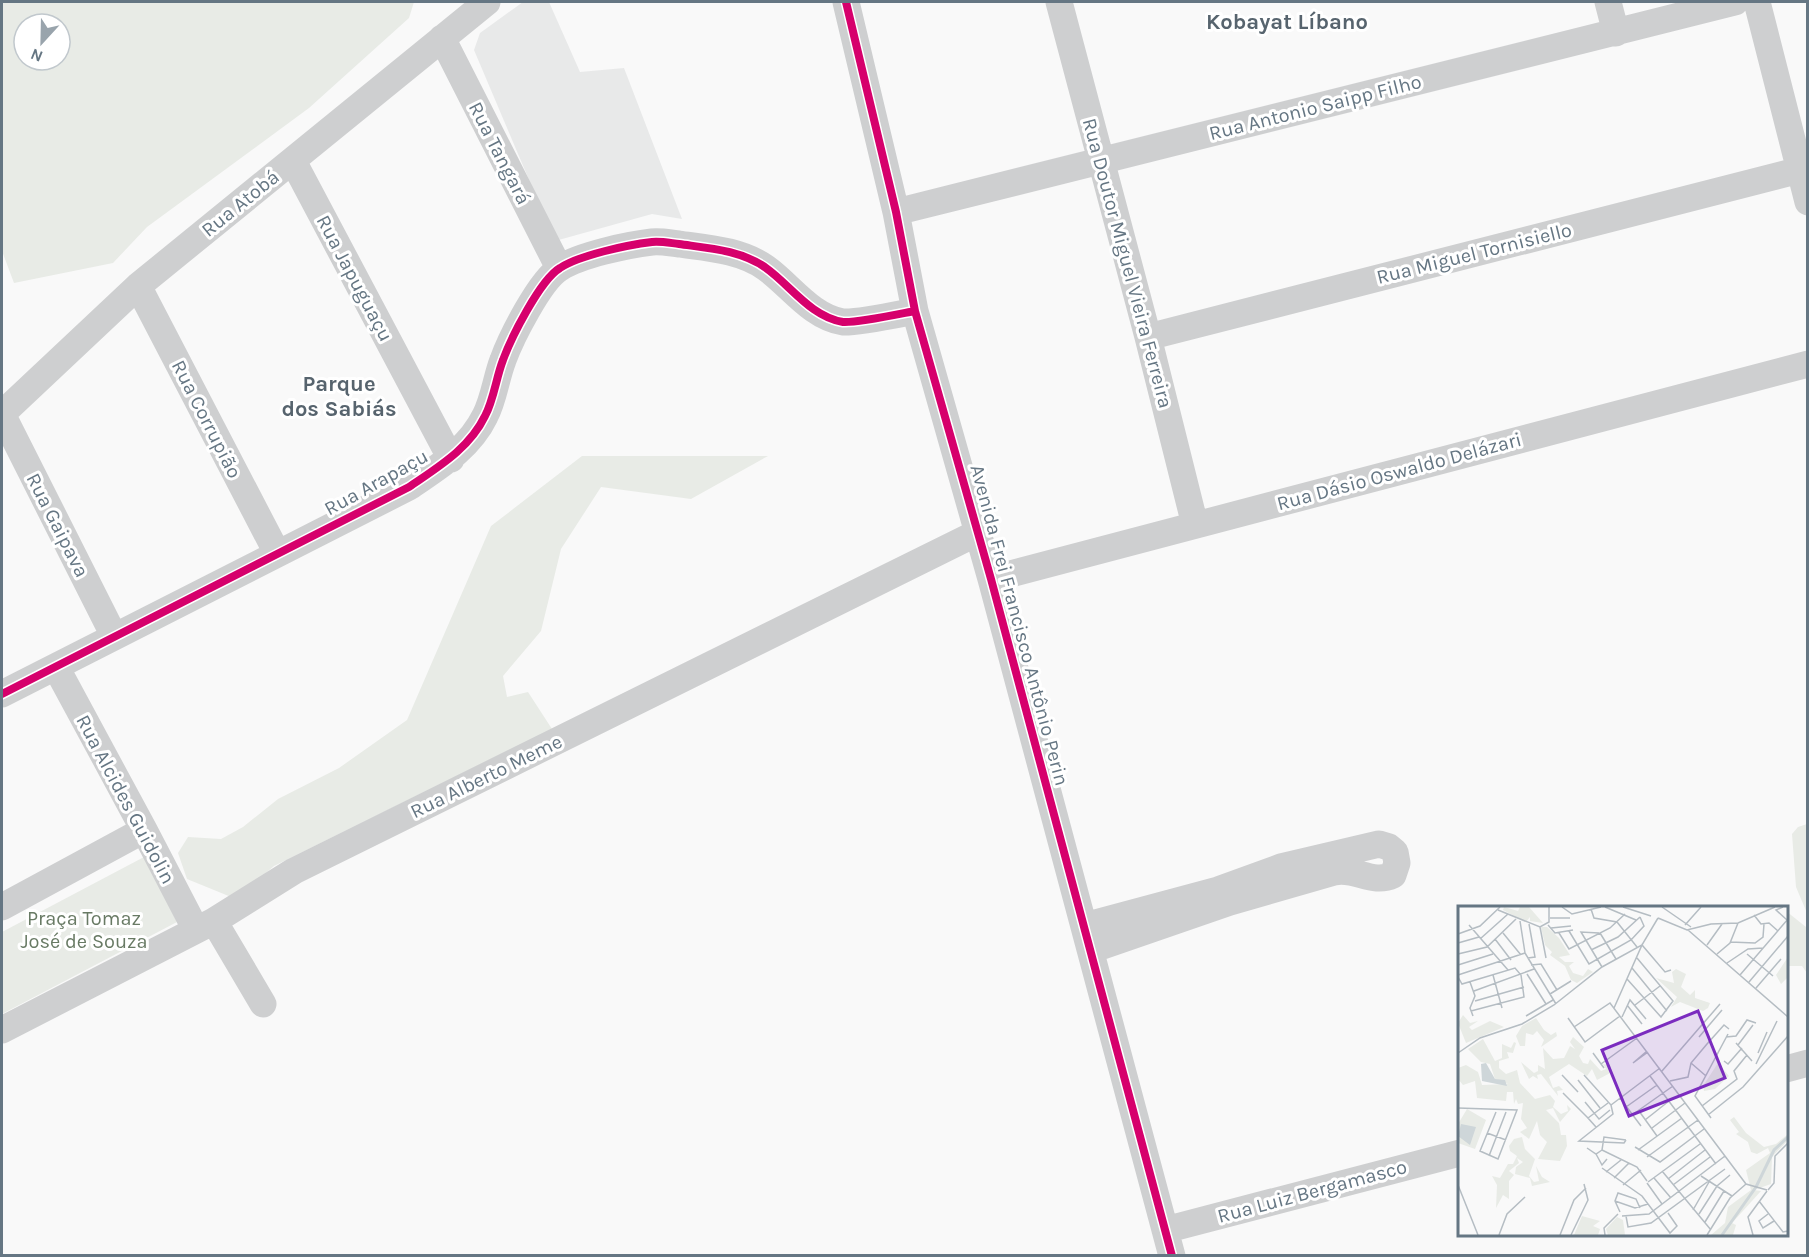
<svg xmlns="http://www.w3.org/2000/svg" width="1809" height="1257" font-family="Karla,sans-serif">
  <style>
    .built { fill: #e8e9e9 }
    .green { fill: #e8ebe6; fill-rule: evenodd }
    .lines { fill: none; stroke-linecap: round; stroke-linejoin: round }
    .minor { stroke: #cecfd0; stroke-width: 27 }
    .cycleway-casing { stroke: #fff; stroke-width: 11 }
    .cycleway { stroke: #d6006c; stroke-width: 8 }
    .labels { text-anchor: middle; stroke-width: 6; stroke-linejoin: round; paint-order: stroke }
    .street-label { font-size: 20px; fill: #657683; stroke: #fff }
    .park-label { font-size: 20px; fill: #687a64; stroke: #fff }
    .quarter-label { font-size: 22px; font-weight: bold; fill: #57646e; stroke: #fff }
    .inset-river { fill: none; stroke: #ced6d9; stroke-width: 3 }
    .inset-road { fill: none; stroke: #b5bdc3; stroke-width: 1.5 }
    .view { fill: #7b2cbf; fill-opacity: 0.15; stroke: #7b2cbf; stroke-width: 3 }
    .inset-edge { fill: none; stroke: #657683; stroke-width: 3 }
  </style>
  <rect width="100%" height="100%" fill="#f9f9f9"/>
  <path class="built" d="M 523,2 L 549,2 L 580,72 L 624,68 L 682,219 L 652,214 L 555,241 L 474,50 L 480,33 Z"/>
  <path class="green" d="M 2,2 L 414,2 L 409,18 L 309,108 L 147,227 L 113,263 L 14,283 L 2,251 ZM 24,24 L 60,24 L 60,60 L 24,60 Z
    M 582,456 L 768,456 L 691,499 L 601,487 L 561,549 L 541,631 L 503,676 L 507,697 L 528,692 L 552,729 L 274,866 L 236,899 L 187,879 L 178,853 L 188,837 L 221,839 L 243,827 L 278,799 L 339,768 L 407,720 L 491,526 Z
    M 1807,824 L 1808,824 L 1807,913 L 1796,887 L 1792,834 L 1798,827 Z
    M 144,857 L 177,922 L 2,1014 L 2,932 Z
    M 1786,911 L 1806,927 L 1807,916 L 1807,973 L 1802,966 L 1787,966 Z"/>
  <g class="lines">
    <path class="minor" d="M 846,2 L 896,212 L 915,311 L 991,579 L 1172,1256
      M 1059,2 L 1148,337 L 1195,525
      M 1608,2 L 1616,33
      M 1757,2 L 1808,202
      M 442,38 L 559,268
      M 293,161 L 451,459
      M 896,212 L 1735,2
      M 138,286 L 277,553
      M 1148,337 L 1800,170
      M 2,414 L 138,286 L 487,2
      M 2,414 L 114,636
      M 991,579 L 1808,364
      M 56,667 L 144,830 L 196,930
      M 2,694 L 409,487 C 438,467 469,449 485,416 C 494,399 496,378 503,360 C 511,338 540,280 560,268 C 580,255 627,245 652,242 C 660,241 670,243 679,244 C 707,248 741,250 766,268 C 790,285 811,317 843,322 C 857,323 899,314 915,311
      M 2,907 L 144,830
      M 214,921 L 263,1004
      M 1084,926 L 1218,890 L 1281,867 L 1379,844 L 1389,847 L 1395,852 L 1397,863 L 1393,875 C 1372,885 1356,867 1334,872 L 1230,902 L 1091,950
      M 2,1030 L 214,921 L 294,871 L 977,533
      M 1786,1069 L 1808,1063
      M 1165,1230 L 1460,1153"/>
    <defs>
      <path id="cycleway" d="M 846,2 L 896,212 L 915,311 L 991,579 L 1172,1256
        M 2,694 L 409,487 C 438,467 469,449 485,416 C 494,399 496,378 503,360 C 511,338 540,280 560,268 C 580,255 627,245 652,242 C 660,241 670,243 679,244 C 707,248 741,250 766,268 C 790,285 811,317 843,322 C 857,323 899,314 915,311"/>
    </defs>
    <use href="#cycleway" class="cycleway-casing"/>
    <use href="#cycleway" class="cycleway"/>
  </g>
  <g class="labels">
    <g class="street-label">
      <text transform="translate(1315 107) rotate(-14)" y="7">Rua Antonio Saipp Filho</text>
      <text transform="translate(500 153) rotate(63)" y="7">Rua Tangará</text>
      <text transform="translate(240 203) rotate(-39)" y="7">Rua Atobá</text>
      <text transform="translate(1474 253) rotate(-14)" y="7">Rua Miguel Tornisiello</text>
      <text transform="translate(1128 263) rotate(75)" y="7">Rua Doutor Miguel Vieira Ferreira</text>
      <text transform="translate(355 278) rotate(62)" y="7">Rua Japuguaçu</text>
      <text transform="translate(207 419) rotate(63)" y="7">Rua Corrupião</text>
      <text transform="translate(1399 471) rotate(-15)" y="7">Rua Dásio Oswaldo Delázari</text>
      <text transform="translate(376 482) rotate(-29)" y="7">Rua Arapaçu</text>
      <text transform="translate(58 525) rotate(63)" y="7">Rua Gaipava</text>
      <text transform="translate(1020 625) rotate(75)" y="7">Avenida Frei Francisco Antônio Perin</text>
      <text transform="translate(486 776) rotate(-26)" y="7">Rua Alberto Meme</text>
      <text transform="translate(126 799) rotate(62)" y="7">Rua Alcides Guidolin</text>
      <text transform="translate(1312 1191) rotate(-15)" y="7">Rua Luiz Bergamasco</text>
    </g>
    <g class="park-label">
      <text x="84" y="925">Praça Tomaz<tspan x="84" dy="23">José de Souza</tspan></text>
    </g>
    <g class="quarter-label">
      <text x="1287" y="29">Kobayat Líbano</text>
      <text x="339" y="391">Parque<tspan x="339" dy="25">dos Sabiás</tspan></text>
    </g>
  </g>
  <g transform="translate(1458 906)">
    <rect width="330" height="330" fill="#f9f9f9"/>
    <path d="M 46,1 L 60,5 L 62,1 L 71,1 L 85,17 L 72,15 L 72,11 L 68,16 L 45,4 ZM 83,21 L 89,21 L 101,32 L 112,49 L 101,51 L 107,56 L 116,56 L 111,60 L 115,67 L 125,70 L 130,63 L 135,66 L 119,77 L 113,74 L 107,60 L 92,49 L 94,46 L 87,39 ZM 330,51 L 330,71 L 323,78 L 318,69 ZM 218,63 L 228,68 L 223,81 L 232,89 L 237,84 L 237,92 L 252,97 L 250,102 L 245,105 L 222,96 L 213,101 L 219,91 L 198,72 L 216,77 L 214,66 ZM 5,109 L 12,117 L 20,115 L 11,121 L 14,124 L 32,115 L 46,121 L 8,137 L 0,117 ZM 78,112 L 86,124 L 93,129 L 98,126 L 99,130 L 83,141 L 86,134 L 79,125 L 75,129 L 68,127 L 67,140 L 62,140 L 58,130 L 64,120 ZM 115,131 L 126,141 L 121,150 L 125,157 L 130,158 L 132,153 L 143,165 L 148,163 L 145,158 L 152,159 L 154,166 L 139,174 L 134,163 L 129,170 L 111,158 L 91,171 L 95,182 L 101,180 L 105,184 L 99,185 L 100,190 L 83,168 L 79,169 L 80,173 L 75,170 L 71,173 L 63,156 L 76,167 L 80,165 L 80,159 L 87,163 L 85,142 L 95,153 L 106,152 L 112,140 L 117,143 L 112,136 ZM 25,133 L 37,155 L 44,152 L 44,138 L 53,142 L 56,136 L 58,137 L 55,147 L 49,146 L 51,152 L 41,155 L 41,162 L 48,168 L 59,164 L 62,177 L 77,193 L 92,189 L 97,195 L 95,201 L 103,208 L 110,205 L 109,199 L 113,203 L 102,216 L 95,202 L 88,204 L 101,217 L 103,229 L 108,229 L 109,240 L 102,255 L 80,253 L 89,236 L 82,229 L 79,215 L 71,233 L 62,226 L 69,222 L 63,213 L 65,197 L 60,198 L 58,193 L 56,198 L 55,186 L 49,186 L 48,195 L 19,192 L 17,175 L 5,179 L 0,173 L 0,162 L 8,159 L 20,166 L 24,179 L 50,178 L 37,173 L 32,158 L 23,156 L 10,143 ZM 260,157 L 271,170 L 257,183 L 246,185 L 245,180 ZM 9,203 L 28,214 L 17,243 L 0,237 L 0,218 ZM 276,211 L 288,227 L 306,241 L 318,238 L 330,228 L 330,234 L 314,251 L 313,278 L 296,284 L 303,285 L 274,317 L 278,319 L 275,329 L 253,329 L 267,317 L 270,301 L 293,284 L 288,264 L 312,247 L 310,242 L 299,248 L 293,246 L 290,236 L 278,228 L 281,226 L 272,214 ZM 64,231 L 67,243 L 77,253 L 71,270 L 76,276 L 81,275 L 78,260 L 84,271 L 92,276 L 74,280 L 72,272 L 57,268 L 58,261 L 65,256 L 59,252 L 61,257 L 51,265 L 56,269 L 51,275 L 51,293 L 45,289 L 38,302 L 39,279 L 34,270 L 42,272 L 50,258 L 55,258 L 59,250 L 52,245 L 51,240 L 56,233 ZM 124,310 L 142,315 L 135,320 L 142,323 L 140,329 L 116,329 ZM 159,311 L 165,314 L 167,329 L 150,329 L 148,323 Z" fill="#e8ebe6"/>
    <path d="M 28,157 L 37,173 L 47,174 L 49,180 L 24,175 L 23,158 ZM 3,218 L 18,221 L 12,239 L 0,230 Z" fill="#ced6d9"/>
    <path class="inset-river" d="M 264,329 L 298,281 L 316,244 L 330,231"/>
    <path class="inset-road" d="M 104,1 L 114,8 L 143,1M 147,1 L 178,14M 165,1 L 193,10M 204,1 L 233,21M 325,1 L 318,4 L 329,14M 133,3 L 136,12 L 159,16 L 179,41M 40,4 L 82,21 L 91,16 L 91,1M 296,9 L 303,18 L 311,17 L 320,25M 92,12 L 112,12M 200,12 L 229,24 L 253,18 L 280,17 L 317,1M 62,15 L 67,47M 11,19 L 50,64M 90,19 L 97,27 L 115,24M 227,19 L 243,1M 82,21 L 88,52M 93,22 L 113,20M 230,24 L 330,111M 111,25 L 131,58 L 173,34 L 186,20 L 182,11M 45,27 L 63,49M 101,27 L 111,43 L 152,22 L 167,8M 141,27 L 123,26 L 144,61M 142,27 L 158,53M 0,28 L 22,20 L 42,1M 22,33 L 50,8M 37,33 L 53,54M 272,36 L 297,37 L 305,31 L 306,18M 0,37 L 21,31M 249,39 L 264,18M 133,44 L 160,31 L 182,11M 67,47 L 70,52 L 77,51 L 71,18M 0,48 L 29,41 L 58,13M 259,48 L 272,37 L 280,17M 289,48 L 315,70M 70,52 L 98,98M 269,57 L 290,43 L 305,42M 0,59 L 35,48M 73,59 L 83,58 L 99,84M 174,62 L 209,105M 69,68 L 88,98M 0,69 L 67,47M 35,69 L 44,102M 282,69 L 330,13M 0,71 L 4,78 L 57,62 L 63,69 L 66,91 L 13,105M 169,73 L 203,111 L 215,95 L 179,52M 12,76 L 17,90 L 12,102 L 15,110M 291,76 L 330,30M 298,82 L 323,53M 16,85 L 76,63M 92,88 L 113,75M 17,95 L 66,81M 169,99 L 184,118M 177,99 L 202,80M 156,102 L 184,39 L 207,66 L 213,64M 68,110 L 95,94M 164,111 L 172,94 L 188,113M 110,112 L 127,136 L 162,110M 116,121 L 152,97 L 288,278 L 309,284M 241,131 L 264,104M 268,131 L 278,130 L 289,114 L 298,117M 278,137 L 294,155M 280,139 L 295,119M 189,145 L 175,157 L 190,146M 0,147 L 22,132 L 64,118 L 96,99 L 144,61 L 184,39 L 200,12M 135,147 L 146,162M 300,147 L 309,126M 266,155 L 270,158 L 284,142M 233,157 L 248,170M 143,158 L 179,132M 298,158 L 319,115M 204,165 L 262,98M 104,169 L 120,186M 126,169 L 153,199 L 155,208 L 121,235 L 166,237 L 168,234M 192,170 L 258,258M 120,174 L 142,202M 212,175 L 230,171 L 233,157 L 249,138 L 266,119 L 271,123M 105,187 L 130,212M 162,192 L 183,220M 127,196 L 141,213 L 152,204M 153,199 L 202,162M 244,200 L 279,173 L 276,165 L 289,149M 168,201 L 199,179M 0,202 L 59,204 L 40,253 L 22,245 L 38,206M 181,205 L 199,230M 174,209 L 215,180M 250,209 L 285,181 L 330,130M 253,212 L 237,190 L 270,128M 187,214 L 211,195M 138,221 L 130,212 L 150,197M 194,222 L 227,197M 29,227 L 48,234M 168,234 L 146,231 L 144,244 L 179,261 L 189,275M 177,241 L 202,256 L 246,223M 129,242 L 138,248 L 144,244M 180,244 L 224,212M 138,248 L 144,259 L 149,253M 31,250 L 48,206M 189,251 L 240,214M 144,262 L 184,290 L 212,327 L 219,320 L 210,307M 204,265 L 253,324M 148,266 L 163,254M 243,270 L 274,290M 156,272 L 171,257M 196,272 L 213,292M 210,273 L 247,244M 190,276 L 242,238M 189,277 L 204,298M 0,279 L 20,329M 165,279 L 183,264M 215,279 L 252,251M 310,284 L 316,277 L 317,250 L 330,237M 157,295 L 177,302 L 190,298M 301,295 L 325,326 L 330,325M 235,304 L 251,276M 162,306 L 157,295 L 160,287 L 178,293 L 182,302M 241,308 L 259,280 L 272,269M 310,308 L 301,315 L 305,322 L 316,315M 164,310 L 191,308 L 267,250M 168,310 L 170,321 L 193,317 L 267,263M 247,316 L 266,285M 41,329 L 49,308 L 67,291M 102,329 L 116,294 L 128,282M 113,329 L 130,294 L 126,278M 147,329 L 146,322 L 160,308M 249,329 L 272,292 L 288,278M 295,329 L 290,311 L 309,285"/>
    <path class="view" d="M 240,105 L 267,172 L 171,210 L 144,144 Z"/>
    <rect width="330" height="330" class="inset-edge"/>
  </g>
  <rect width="1809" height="1257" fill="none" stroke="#657683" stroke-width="6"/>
  <g transform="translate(42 42) rotate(202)"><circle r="28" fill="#ffffff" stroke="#c1c8cd" stroke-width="1.5"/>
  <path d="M0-4.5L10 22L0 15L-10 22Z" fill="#99a4ac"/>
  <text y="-9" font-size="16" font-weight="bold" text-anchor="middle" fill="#657683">N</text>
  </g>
</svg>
